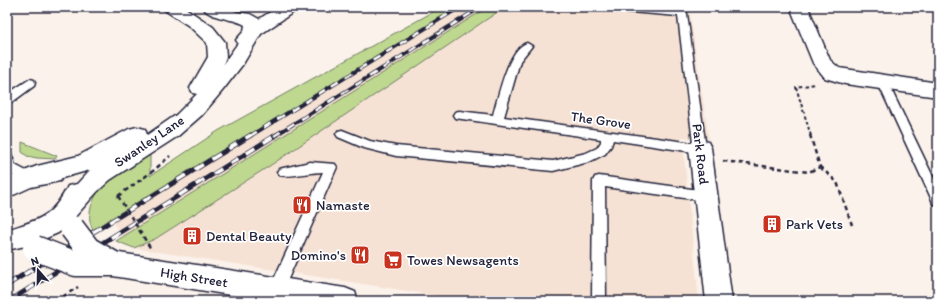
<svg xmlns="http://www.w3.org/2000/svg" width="945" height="308" font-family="Itim,sans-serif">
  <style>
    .built { fill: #f6e2d4 }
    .green { fill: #bed88f; stroke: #707d65 }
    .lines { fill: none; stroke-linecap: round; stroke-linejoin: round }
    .lane-casing { stroke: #22223b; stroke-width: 3 }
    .street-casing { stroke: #22223b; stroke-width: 3 }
    .secondary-casing { stroke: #22223b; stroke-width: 3 }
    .path-far1 { stroke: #22223b; stroke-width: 2; stroke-dasharray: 3.5 2.5; stroke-linecap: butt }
    .path { stroke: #22223b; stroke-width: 2.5; stroke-dasharray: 4.5 3.5; stroke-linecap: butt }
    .lane { fill: #fff; fill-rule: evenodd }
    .street { fill: #fff; fill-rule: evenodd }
    .secondary { fill: #fff; fill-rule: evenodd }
    .rail-far1-casing { stroke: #22223b; stroke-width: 4 }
    .rail-casing { stroke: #22223b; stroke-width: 5 }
    .rail-far1 { stroke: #fff; stroke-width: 2.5; stroke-dasharray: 8; stroke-linecap: butt }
    .rail { stroke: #fff; stroke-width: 3.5; stroke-dasharray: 10; stroke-linecap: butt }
    .secondary-bridge-casing { stroke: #22223b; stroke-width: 27; stroke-linecap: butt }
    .path-bridge { stroke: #22223b; stroke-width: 2.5; stroke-dasharray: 4.5 3.5; stroke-linecap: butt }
    .secondary-bridge { stroke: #fff; stroke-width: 24 }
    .labels { text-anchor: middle; stroke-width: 3.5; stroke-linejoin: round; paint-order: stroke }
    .street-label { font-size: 14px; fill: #22223b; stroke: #fff }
    .poi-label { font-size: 14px; fill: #22223b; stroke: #fff; text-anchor: start }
  </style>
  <rect width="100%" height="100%" fill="#fbf2eb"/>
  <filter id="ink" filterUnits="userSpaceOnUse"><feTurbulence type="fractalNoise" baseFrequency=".025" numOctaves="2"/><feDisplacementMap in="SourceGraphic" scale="8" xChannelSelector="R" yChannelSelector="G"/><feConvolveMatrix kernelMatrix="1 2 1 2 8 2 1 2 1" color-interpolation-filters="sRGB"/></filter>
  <g filter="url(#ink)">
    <path class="built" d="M 442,7 L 689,7 L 709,140 L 682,137 L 699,301 L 464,301 L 420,293 L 134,248 L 103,211 L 149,176 L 212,136 Z"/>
    <path class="green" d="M 442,7 L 459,7 L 94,231 C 82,215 97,188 111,176 C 122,166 138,158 150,150 L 150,176 L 218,131 Z
      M 488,7 L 505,7 L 271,165 L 155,239 L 134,248 L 116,241 Z
      M 22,142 L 57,156 L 55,159 L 37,158 L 27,156 L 22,152 Z"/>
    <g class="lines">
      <defs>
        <path id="lane" d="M 600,7 L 636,7 L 677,11 L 676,7 L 686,7 L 706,148 L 704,151 L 700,153 L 613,140 L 611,146 L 605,154 L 589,162 L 553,171 L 396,156 L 364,148 L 338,137 L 336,134 L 338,131 L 342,130 L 370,141 L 396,146 L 553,161 L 586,153 L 597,148 L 601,142 L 601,139 L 455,118 L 453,115 L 455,112 L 459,111 L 493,115 C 498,98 508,48 527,43 L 532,46 L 520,61 L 504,117 L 693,143 L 678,16 L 605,10 Z
          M 30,79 L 34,80 L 35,83 L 34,86 L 11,103 L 7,104 L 7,94 Z
          M 883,79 L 887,80 L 888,83 L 938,187 L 938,205 L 933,204 L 932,200 L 878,83 L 879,80 Z
          M 7,152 L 11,154 L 15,165 L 32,174 L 34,178 L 32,182 C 24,184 15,176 7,172 Z
          M 310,162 L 335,164 L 337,167 L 281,295 L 276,297 L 271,295 L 269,290 L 323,172 C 311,172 287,178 279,175 L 277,172 L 279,169 Z
          M 599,176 L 706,191 L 711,192 L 712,196 L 711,200 L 706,201 L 605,187 L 606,301 L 592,301 L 593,181 L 595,177 Z"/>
        <path id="street" d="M 790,7 L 808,7 L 830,60 L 839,68 L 938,83 L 938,97 L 845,84 L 825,78 L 813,63 Z
          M 700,140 L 708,142 L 711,148 L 732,301 L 706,301 L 689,148 L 692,142 Z"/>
        <path id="secondary" d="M 163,7 L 184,7 L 213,27 L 225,42 L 226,57 L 223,64 L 238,43 L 236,40 L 244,31 L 245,25 C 234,18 212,20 202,7 L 225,7 L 237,12 L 250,14 L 259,19 L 278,7 L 298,7 L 295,11 L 261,34 L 243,64 L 223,90 L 202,115 L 178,136 L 110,180 L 97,192 L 66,227 L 58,233 L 30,245 L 7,250 L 7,230 C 39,219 51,219 68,186 L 77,184 L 90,170 L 62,178 L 60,181 L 31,187 L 7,198 L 7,178 L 37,166 L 78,156 L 129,129 L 137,127 L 145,129 L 147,135 L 176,115 L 197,94 L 193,93 L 190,88 L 208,57 L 207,43 L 189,26 L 166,11 Z
          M 113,252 L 345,288 L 355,292 L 358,301 L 267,301 L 113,276 L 104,272 L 100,264 L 104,256 Z"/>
      </defs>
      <use href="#lane" class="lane-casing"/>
      <use href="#street" class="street-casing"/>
      <use href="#secondary" class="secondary-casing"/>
      <path class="path-far1" d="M 811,136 L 796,87 L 816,84"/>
      <path class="path" d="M 723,161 L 809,172 L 820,167 L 810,135
        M 820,167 L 837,182 L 852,225
        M 118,196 L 153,171 L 170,156
        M 56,301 L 78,287"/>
      <use href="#lane" class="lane"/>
      <use href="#street" class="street"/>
      <use href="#secondary" class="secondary"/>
      <defs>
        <path id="rail-far1" d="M 250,136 L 460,7
          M 274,136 L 481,7"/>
        <path id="rail" d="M 7,285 L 251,135
          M 9,301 L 276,135"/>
      </defs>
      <use href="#rail-far1" class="rail-far1-casing"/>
      <use href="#rail" class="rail-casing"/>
      <use href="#rail-far1" class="rail-far1"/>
      <use href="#rail" class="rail"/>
      <defs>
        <path id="secondary-bridge" d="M 72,228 L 88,249 L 112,263
          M 35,248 L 76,264 L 113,264"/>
      </defs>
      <use href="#secondary-bridge" class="secondary-bridge-casing"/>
      <path class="path-bridge" d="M 118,196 L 151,249"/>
      <use href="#secondary-bridge" class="secondary-bridge"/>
    </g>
  </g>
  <defs>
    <symbol id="restaurant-square" viewBox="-11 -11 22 22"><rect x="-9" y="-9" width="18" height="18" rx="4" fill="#c8321e" stroke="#fff"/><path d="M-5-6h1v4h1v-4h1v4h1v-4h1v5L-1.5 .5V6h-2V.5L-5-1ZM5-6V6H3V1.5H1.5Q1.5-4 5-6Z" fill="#fff"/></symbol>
    <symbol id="building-square" viewBox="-11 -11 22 22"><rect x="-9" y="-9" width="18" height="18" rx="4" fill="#c8321e" stroke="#fff"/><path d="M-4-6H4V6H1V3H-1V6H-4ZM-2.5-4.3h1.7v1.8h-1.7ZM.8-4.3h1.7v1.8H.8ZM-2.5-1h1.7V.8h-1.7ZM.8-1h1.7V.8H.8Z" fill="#fff"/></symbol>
    <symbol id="supermarket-square" viewBox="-11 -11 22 22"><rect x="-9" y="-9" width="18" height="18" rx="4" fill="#c8321e" stroke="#fff"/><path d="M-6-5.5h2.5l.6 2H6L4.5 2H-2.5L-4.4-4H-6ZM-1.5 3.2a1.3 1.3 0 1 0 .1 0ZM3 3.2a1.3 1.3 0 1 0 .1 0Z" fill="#fff"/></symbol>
  </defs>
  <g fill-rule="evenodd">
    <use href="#restaurant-square" x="291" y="194" width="22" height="22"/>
    <use href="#building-square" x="761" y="213" width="22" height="22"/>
    <use href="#building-square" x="181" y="225" width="22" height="22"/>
    <use href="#restaurant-square" x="349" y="244" width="22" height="22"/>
    <use href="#supermarket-square" x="382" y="249" width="22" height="22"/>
  </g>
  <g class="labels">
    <g class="street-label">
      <text transform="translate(601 120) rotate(8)" y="5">The Grove</text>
      <text transform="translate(149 141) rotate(-34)" y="5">Swanley Lane</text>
      <text transform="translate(701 154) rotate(83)" y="5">Park Road</text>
      <text transform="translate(194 277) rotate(9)" y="5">High Street</text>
    </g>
    <g class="poi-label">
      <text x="316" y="210">Namaste</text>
      <text x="786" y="229">Park Vets</text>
      <text x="206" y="241">Dental Beauty</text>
      <text x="346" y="260" text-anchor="end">Domino's</text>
      <text x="407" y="265">Towes Newsagents</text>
    </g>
  </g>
  <rect width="945" height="308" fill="none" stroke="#fff" stroke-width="24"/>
  <rect x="12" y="12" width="921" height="284" fill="none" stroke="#22223b" stroke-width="1.5" filter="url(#ink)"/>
  <g transform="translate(38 270) rotate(340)" stroke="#ffffff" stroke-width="3" paint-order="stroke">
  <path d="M0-3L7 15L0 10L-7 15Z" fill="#22223b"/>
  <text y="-6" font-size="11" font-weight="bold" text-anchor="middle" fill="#22223b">N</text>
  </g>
</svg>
